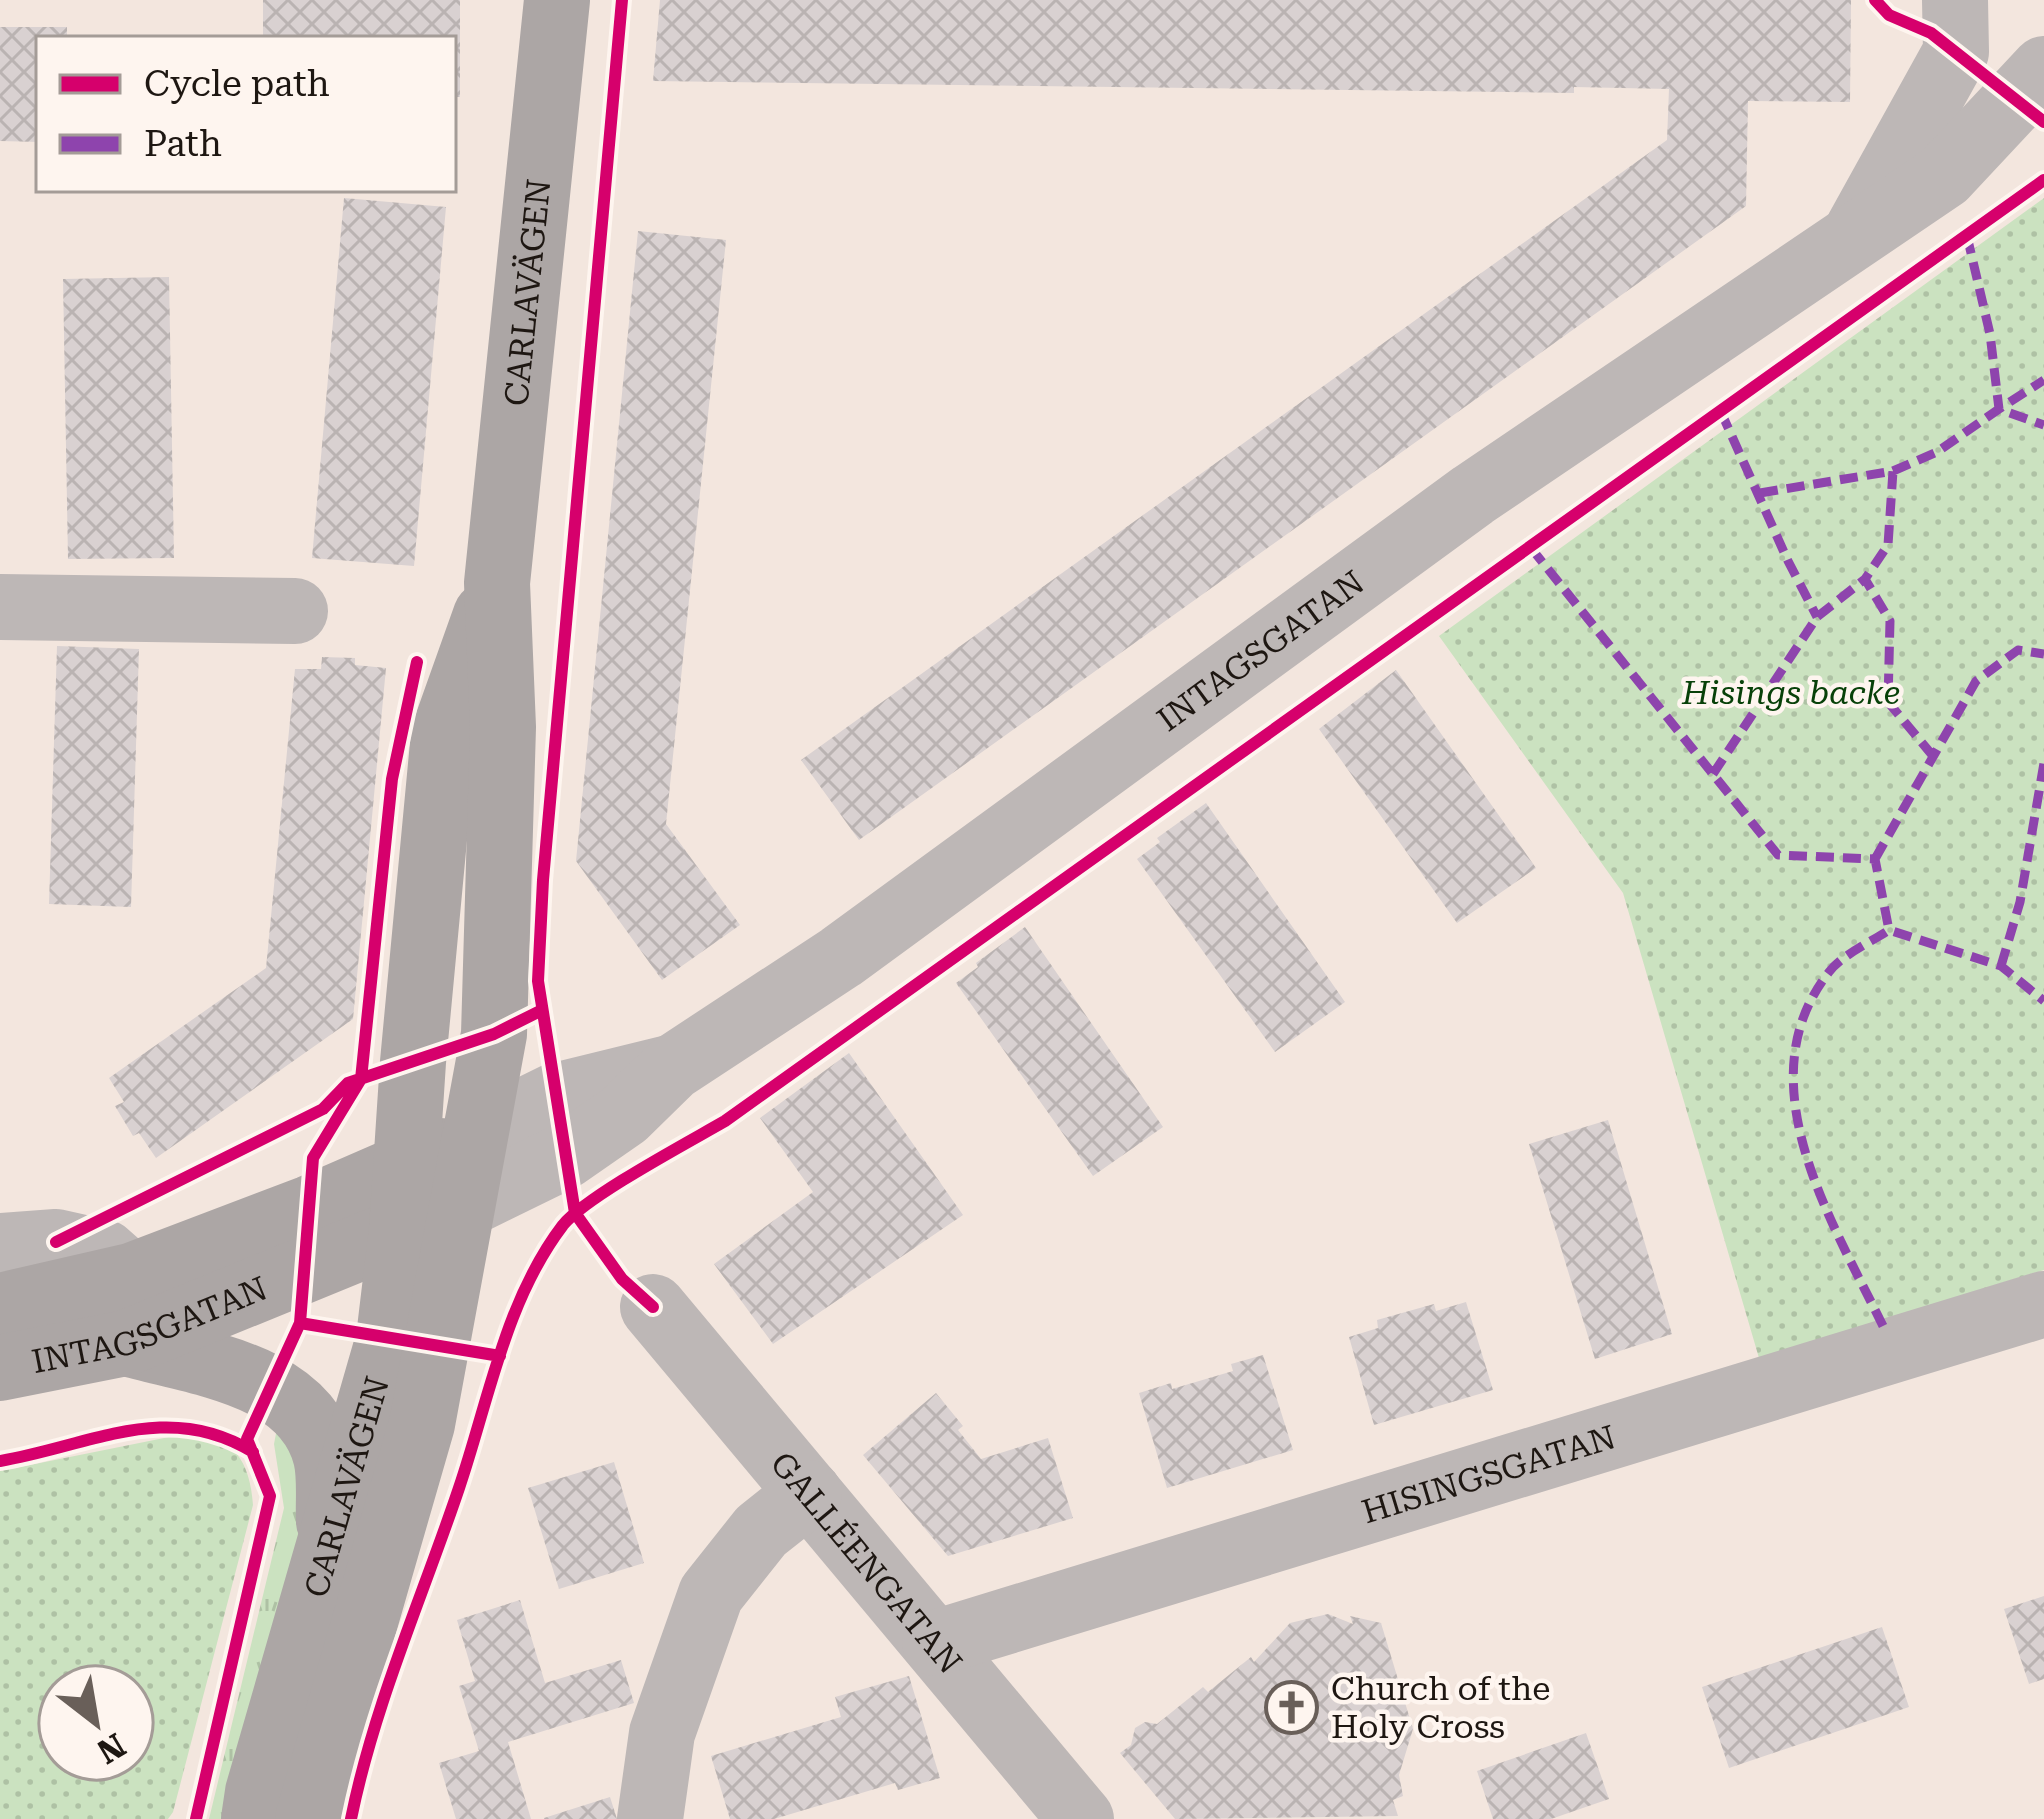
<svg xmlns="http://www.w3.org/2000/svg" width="2044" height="1819" font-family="'Roboto Serif',serif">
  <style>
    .grass { fill: url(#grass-tufts) }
    .park { fill: url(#park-dots); fill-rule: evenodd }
    .building { fill: url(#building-cross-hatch) }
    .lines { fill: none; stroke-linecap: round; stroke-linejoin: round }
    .minor { stroke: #bdb7b6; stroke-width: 66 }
    .major { stroke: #aca6a5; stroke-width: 66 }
    .quiet { stroke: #8e44ad; stroke-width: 9; stroke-dasharray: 18 9; stroke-linecap: butt }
    .cycleway-casing { stroke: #fef5ef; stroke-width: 20 }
    .cycleway { stroke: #d6006c; stroke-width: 12 }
    .labels { text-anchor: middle; stroke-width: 9; stroke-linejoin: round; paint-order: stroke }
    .street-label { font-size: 33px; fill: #1e1712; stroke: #fef5ef }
    .park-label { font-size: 33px; font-style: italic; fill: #084109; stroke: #fef5ef }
    .poi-label { font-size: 33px; fill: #1e1712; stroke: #fef5ef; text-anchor: start }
  </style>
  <defs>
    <pattern id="grass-tufts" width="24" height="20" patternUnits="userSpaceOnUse" patternTransform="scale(3)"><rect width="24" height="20" fill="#cbe2c0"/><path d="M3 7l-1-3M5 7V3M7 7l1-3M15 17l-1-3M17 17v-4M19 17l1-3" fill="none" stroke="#aec1a4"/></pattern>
    <pattern id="park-dots" width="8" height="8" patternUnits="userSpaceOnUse" patternTransform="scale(3)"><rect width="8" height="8" fill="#cbe2c0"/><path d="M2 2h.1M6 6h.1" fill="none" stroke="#aec1a4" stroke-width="1.8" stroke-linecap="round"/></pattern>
    <pattern id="building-cross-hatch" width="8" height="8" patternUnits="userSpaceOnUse" patternTransform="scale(3)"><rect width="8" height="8" fill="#d9d1d1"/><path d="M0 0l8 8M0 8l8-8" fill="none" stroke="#bab3b2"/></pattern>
  </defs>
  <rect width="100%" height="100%" fill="#f3e6de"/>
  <path class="grass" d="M 278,1423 L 311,1485 L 235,1819 L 209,1819 L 284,1508 L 274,1444 Z"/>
  <path class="park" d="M 2044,198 L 2044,1270 L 1759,1358 L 1623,893 L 1439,636 Z
    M 184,1434 C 233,1433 250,1461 253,1505 L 173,1812 L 168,1819 L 0,1819 L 0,1471 ZM 132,1687 L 132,1759 L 60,1759 L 60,1687 Z"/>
  <path class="building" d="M 263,0 L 460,0 L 460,97 L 453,97 L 453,39 L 263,39 Z
    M 660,0 L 1851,0 L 1850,102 L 1748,101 L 1746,206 L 859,840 L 801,760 L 1667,140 L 1669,89 L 1574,87 L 1574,93 L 653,81 Z
    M 0,27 L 67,27 L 67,39 L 39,39 L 39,142 L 0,141 Z
    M 344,198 L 446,207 L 414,566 L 312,558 Z
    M 638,231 L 726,240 L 666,824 L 740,925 L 662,980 L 576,861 Z
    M 169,277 L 174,558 L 68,559 L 63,279 Z
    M 57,646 L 139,649 L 131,907 L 49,904 Z
    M 322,657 L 355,658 L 355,665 L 386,668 L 353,1019 L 156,1158 L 139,1133 L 133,1136 L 115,1106 L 124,1102 L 109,1078 L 266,968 L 295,669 L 321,669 Z
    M 1396,670 L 1536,868 L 1457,923 L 1319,729 Z
    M 1206,803 L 1345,1002 L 1275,1052 L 1137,859 L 1160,842 L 1157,838 Z
    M 1025,927 L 1163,1127 L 1093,1176 L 956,983 L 978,967 L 976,963 Z
    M 849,1053 L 963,1215 L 773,1344 L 714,1264 L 813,1192 L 760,1118 Z
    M 1608,1120 L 1672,1334 L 1595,1359 L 1529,1144 Z
    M 1466,1302 L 1493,1390 L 1374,1425 L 1349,1337 L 1378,1328 L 1377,1320 L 1434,1304 L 1436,1311 Z
    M 1263,1355 L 1293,1450 L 1167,1488 L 1139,1393 L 1171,1383 L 1172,1389 L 1233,1371 L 1231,1364 Z
    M 936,1393 L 963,1426 L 958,1430 L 981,1459 L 1048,1438 L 1073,1518 L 948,1556 L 863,1455 Z
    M 614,1462 L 644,1563 L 559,1589 L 528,1488 Z
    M 2044,1596 L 2044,1679 L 2029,1684 L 2004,1609 Z
    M 520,1600 L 545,1683 L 621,1660 L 634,1703 L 508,1742 L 531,1819 L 456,1819 L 439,1763 L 479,1751 L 459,1686 L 475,1681 L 457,1620 Z
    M 1328,1614 L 1353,1624 L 1350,1616 L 1381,1623 L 1413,1729 L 1399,1775 L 1403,1796 L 1393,1800 L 1398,1816 L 1175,1819 L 1120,1753 L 1131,1745 L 1135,1728 L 1145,1722 L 1157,1724 L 1203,1687 L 1208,1692 L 1251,1657 L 1254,1662 L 1290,1623 Z
    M 1882,1627 L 1909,1707 L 1729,1768 L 1702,1687 Z
    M 909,1676 L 940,1778 L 898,1790 L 895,1783 L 774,1819 L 730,1819 L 711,1756 L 841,1717 L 835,1697 Z
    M 1586,1733 L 1609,1799 L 1551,1819 L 1493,1819 L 1477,1771 Z
    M 610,1797 L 617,1819 L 544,1819 L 544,1818 Z"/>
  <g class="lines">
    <g class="minor">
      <path d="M 1858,229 L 1956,52 L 1955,0"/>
      <path d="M 0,607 L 295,611"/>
      <path d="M 477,1134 L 555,1096 L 669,1068"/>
      <path id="s1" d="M 465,1205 L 565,1156 L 624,1115 L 672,1068 L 841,957 L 1473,495 L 1944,176 L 2044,69"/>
      <path d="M 0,1246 L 56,1242 L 105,1253 L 131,1276"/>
      <path id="s2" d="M 653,1307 L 1081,1819"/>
      <path id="s3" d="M 935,1643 L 2044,1304"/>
      <path d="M 650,1819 L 662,1733 L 711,1594 L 761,1531 L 809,1493"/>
    </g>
    <g class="major">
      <path d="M 0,1306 L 131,1276 L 310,1208 L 441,1151"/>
      <path d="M 126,1343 C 196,1363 305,1373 326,1457 C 331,1477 328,1502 329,1522"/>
      <path id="s4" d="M 0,1368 L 126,1343 L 437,1216"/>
      <path id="s5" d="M 254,1819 L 258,1792 L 389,1338 L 402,1229 L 413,1062 L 444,733 L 486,615"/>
      <path id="s6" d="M 308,1819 L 422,1424 L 494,1034 L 503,727 L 497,583 L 557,0"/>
    </g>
    <path class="quiet" d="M 1967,236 L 1990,334 L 1999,409 L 2044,380
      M 1721,412 L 1788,561 L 1817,617
      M 1893,471 L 1937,452 L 1999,409 L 2044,425
      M 1760,493 L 1893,471 L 1888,545 L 1865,579
      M 1531,548 L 1778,855 L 1875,859 L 1889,930
      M 1713,774 L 1817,617 L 1865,579 L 1890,621 L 1888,702 L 1933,756
      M 1875,859 L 1976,681 L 2018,650 L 2044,654
      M 2001,966 L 2020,902 L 2044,763
      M 1883,1326 C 1833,1223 1743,1081 1829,972 C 1842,955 1871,942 1889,930 L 2001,966 L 2044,1001"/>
    <defs>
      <path id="cycleway" d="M 622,0 L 543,880 L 538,981 L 575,1213 L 622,1279 L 653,1307
        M 1875,0 L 1889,15 L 1931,33 L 2044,122
        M 56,1242 L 323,1109 L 348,1083 L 494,1034 L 542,1010
        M 300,1323 L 500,1356
        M 0,1461 C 90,1446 167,1399 253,1452
        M 196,1819 L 270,1496 L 247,1439 L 300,1323 L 313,1158 L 361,1079 L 392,779 L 417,662
        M 351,1819 C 374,1705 422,1598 459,1488 C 489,1400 505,1301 563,1225 C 587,1196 687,1143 725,1121 L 2044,180"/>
    </defs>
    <use href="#cycleway" class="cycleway-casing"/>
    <use href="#cycleway" class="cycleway"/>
  </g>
  <defs>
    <symbol id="church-ring" viewBox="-11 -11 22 22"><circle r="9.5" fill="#fef5ef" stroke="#695f59" stroke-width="1.5"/><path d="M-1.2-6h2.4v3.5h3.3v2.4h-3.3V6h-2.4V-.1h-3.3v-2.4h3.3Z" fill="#695f59"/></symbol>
  </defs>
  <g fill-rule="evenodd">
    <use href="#church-ring" x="1262" y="1678" width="59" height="59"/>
  </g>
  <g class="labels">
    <g class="street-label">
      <text dy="12" stroke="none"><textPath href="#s6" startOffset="1551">CARLAVÄGEN</textPath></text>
      <text dy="12" stroke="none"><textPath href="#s1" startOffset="972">INTAGSGATAN</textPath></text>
      <text dy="12" stroke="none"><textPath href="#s4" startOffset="156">INTAGSGATAN</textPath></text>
      <text dy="12" stroke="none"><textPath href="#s3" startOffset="579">HISINGSGATAN</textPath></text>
      <text dy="12" stroke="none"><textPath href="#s5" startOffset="345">CARLAVÄGEN</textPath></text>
      <text dy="12" stroke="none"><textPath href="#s2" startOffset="333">GALLÉENGATAN</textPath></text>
    </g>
    <g class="park-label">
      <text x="1791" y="704">Hisings backe</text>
    </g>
    <g class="poi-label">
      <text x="1331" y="1700">Church of the<tspan x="1331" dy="38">Holy Cross</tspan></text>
    </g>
  </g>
  <rect x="36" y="36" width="420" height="156" fill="#fef5ef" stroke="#a49c97" stroke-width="3"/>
  <rect x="60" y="75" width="60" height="18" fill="#d6006c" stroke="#a49c97" stroke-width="3"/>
  <text x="144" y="96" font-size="36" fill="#1e1712">Cycle path</text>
  <rect x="60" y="135" width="60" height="18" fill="#8e44ad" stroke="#a49c97" stroke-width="3"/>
  <text x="144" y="156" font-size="36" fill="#1e1712">Path</text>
  <g transform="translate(96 1723) rotate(149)"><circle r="57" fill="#fef5ef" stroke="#a49c97" stroke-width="3"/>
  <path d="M0-9L21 45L0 30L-21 45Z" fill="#695f59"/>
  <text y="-18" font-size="33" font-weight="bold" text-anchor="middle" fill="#1e1712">N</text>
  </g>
</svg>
